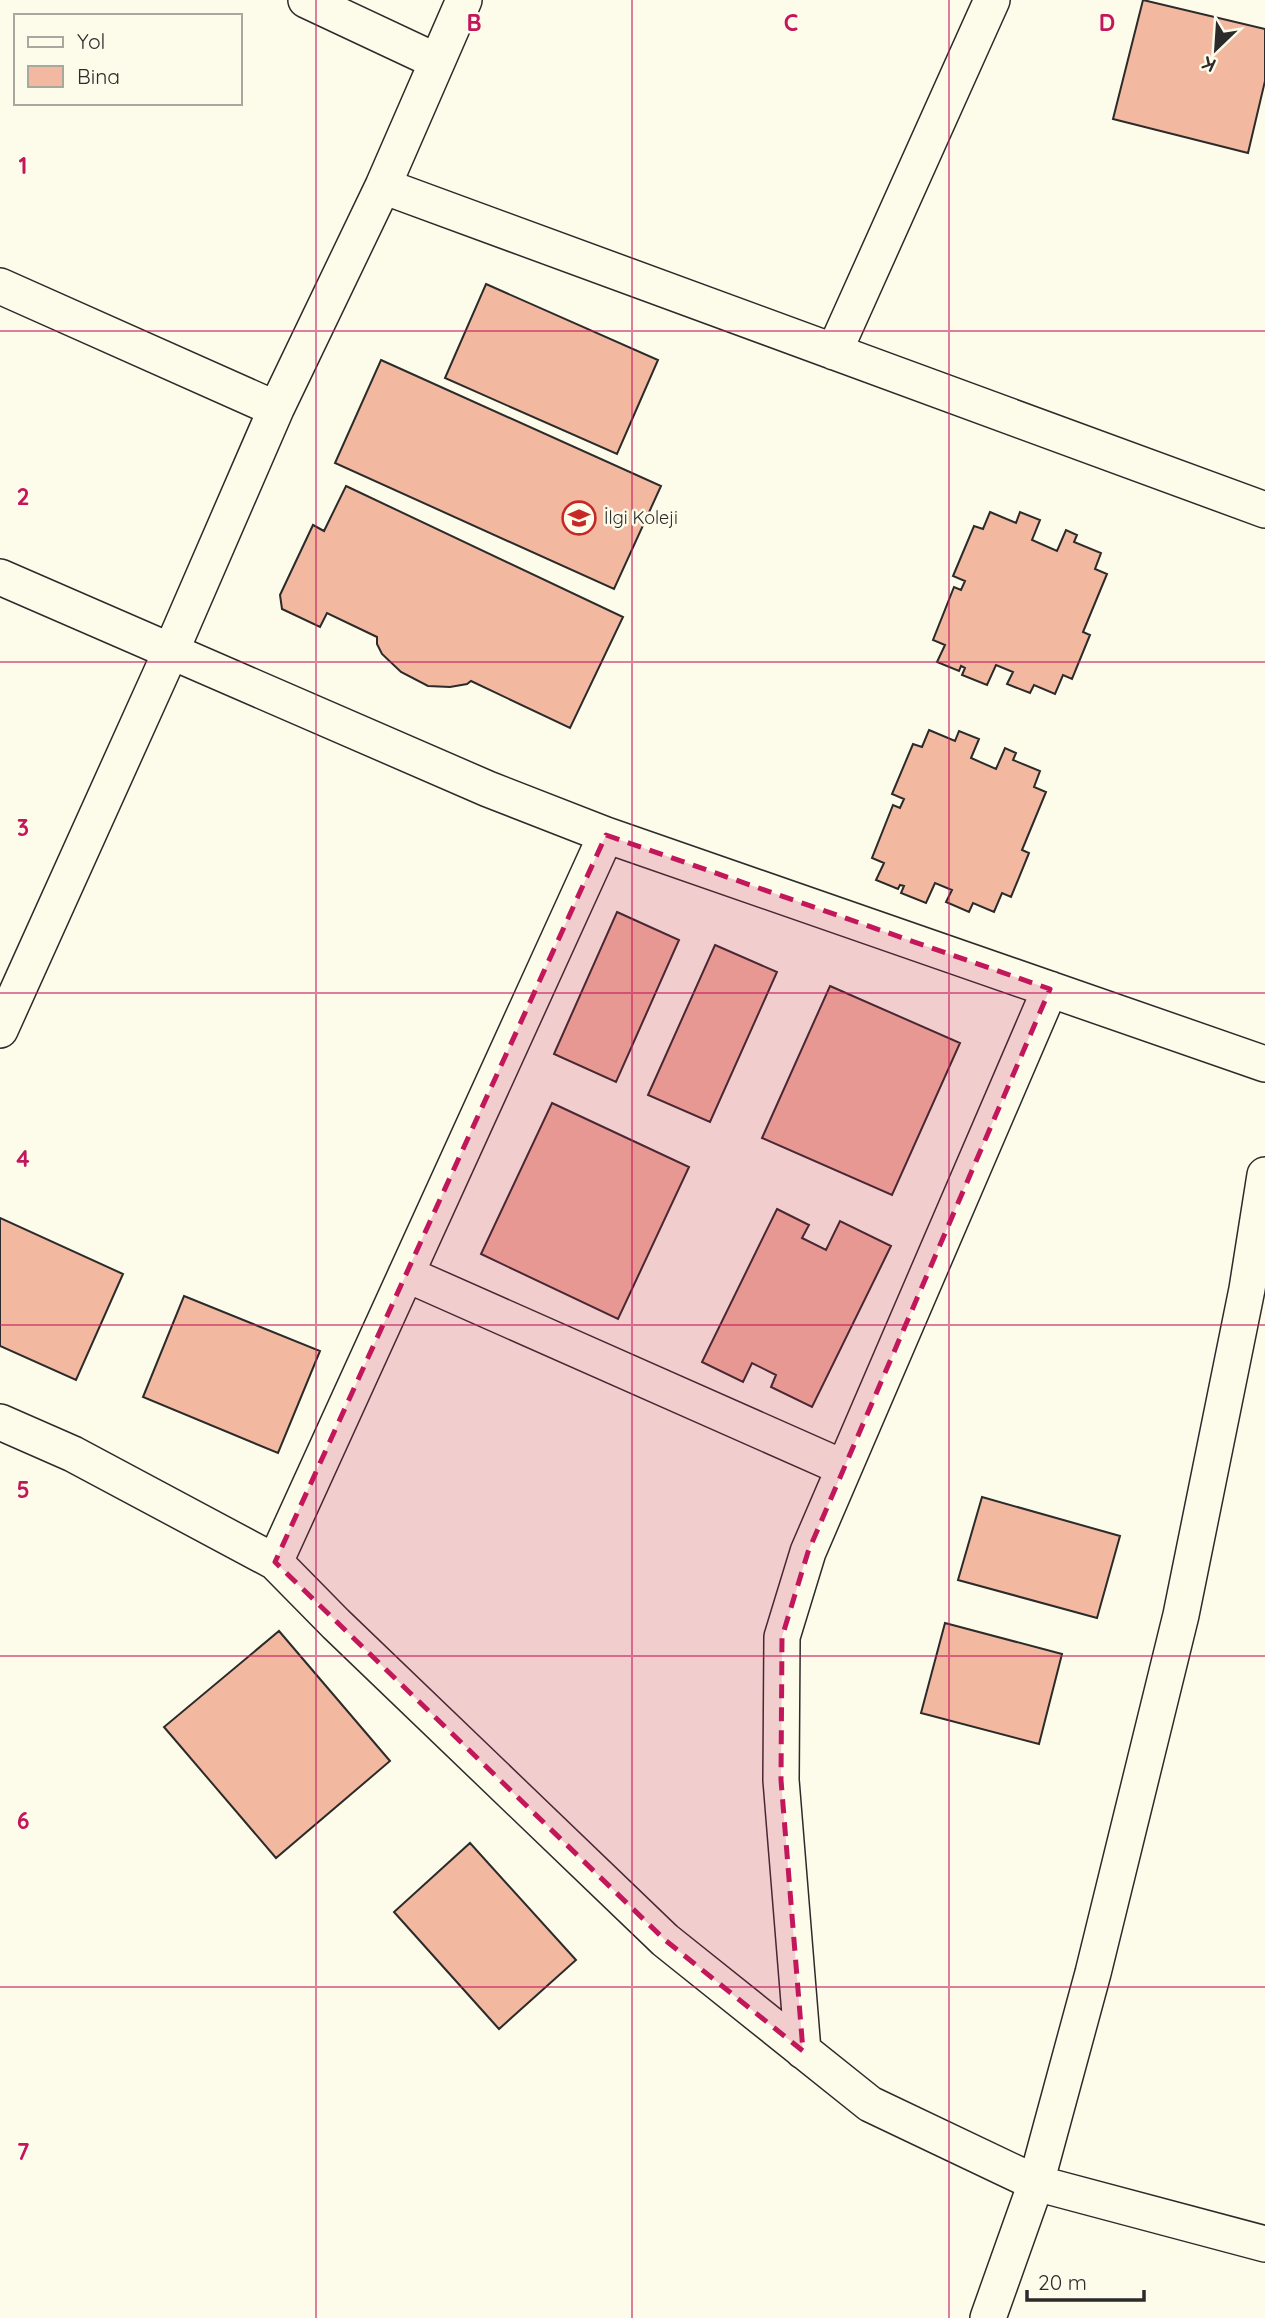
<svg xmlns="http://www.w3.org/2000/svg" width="1265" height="2318" font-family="Quicksand,sans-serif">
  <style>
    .building { fill: #f2b8a0; stroke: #2b2b2b; stroke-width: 2 }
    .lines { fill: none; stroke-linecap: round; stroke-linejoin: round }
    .minor-casing { stroke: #2b2b2b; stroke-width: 38 }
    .minor { stroke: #fdfbea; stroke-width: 35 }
    .marked { fill: #c2185b; fill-opacity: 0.2; stroke: #c2185b; stroke-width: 5; stroke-dasharray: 14 9; stroke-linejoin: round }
    .grid { fill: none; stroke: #c2185b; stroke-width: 2; stroke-opacity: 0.55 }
    .labels { text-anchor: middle; stroke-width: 5; stroke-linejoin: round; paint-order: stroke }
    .poi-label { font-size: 18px; fill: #2b2b2b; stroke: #fdfbea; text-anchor: start }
    .grid-label { font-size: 23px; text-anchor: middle; font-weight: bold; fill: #c2185b; stroke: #fdfbea; stroke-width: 5; stroke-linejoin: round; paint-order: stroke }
  </style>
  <rect width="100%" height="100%" fill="#fdfbea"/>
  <path class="building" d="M 1143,0 L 1265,29 L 1265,81 L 1248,153 L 1113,119 Z
    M 486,284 L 658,360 L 617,454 L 445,378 Z
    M 381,360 L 661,486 L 614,589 L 335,463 Z
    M 346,486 L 623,617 L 570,728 L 471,681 L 467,684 L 450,687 L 428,686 L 401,672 L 382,654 L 377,644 L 377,637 L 327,613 L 320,627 L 282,609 L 280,595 L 313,525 L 324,531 Z
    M 990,512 L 1016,523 L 1020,512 L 1040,520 L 1032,540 L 1057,551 L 1066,530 L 1077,535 L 1074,542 L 1101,553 L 1095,569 L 1107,574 L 1083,632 L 1090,635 L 1072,679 L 1063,675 L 1055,694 L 1034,685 L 1030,693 L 1007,684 L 1013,672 L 996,665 L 987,685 L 962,675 L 965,668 L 961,666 L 959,671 L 937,662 L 945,645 L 933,640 L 954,587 L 961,590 L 965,581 L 953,576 L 974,526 L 983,529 Z
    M 929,730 L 955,741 L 959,731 L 979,739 L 971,758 L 996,769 L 1005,748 L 1016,753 L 1013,760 L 1040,771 L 1034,787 L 1046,792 L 1022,850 L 1029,853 L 1011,897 L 1002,893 L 994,912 L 973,903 L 969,912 L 946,902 L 952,890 L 935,883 L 926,903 L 901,893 L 904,886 L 900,885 L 898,889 L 876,880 L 884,863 L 872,858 L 893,805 L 900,808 L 904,799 L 892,794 L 913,744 L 922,747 Z
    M 617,912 L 679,940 L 616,1082 L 554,1054 Z
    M 715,945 L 777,972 L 710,1122 L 648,1095 Z
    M 830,986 L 960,1043 L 892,1195 L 762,1138 Z
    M 552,1103 L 689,1167 L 618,1319 L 481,1254 Z
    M 777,1209 L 809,1225 L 802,1238 L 826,1250 L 840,1221 L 891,1246 L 812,1407 L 771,1387 L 776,1375 L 752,1363 L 743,1382 L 702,1362 Z
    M 0,1218 L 123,1274 L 76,1380 L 0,1346 Z
    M 184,1296 L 320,1351 L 278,1453 L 143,1397 Z
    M 982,1497 L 1120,1536 L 1097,1618 L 958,1580 Z
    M 945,1623 L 1062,1654 L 1039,1744 L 921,1713 Z
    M 279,1631 L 390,1761 L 276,1858 L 164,1727 Z
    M 470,1843 L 576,1960 L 499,2029 L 394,1912 Z"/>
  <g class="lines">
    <defs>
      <path id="minor" d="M 306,0 L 436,61
        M 383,186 L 1265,510
        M 0,286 L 276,409
        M 834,352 L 992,0
        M 0,577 L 488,789 L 606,835 L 1265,1064
        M 0,1030 L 171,651 L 276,409 L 383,186 L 464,0
        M 406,1274 L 844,1468
        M 0,1422 L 73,1454 L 275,1562 L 336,1624 L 665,1940 L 870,2104 L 1036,2183 L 1265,2244
        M 275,1562 L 606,835
        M 803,2051 L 781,1780 L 782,1637 L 808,1552 L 1050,989
        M 988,2318 L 1036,2183 L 1093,1973 L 1181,1615 L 1247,1289 L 1265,1175"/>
    </defs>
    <use href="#minor" class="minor-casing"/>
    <use href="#minor" class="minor"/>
  </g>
  <path class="marked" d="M 606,835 L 1050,989 L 808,1552 L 782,1637 L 781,1780 L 803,2051 L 665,1940 L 275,1562 Z"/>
  <path class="grid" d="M 316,0 L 316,2318M 632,0 L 632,2318M 949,0 L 949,2318M 0,331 L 1265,331M 0,662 L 1265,662M 0,993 L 1265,993M 0,1325 L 1265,1325M 0,1656 L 1265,1656M 0,1987 L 1265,1987"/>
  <defs>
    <symbol id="school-ring" viewBox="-11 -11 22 22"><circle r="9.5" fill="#fdfbea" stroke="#c62828" stroke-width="1.5"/><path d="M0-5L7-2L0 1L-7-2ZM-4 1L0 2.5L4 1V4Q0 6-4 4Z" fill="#c62828"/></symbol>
  </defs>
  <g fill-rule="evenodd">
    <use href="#school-ring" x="560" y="499" width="38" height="38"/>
  </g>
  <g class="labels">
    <g class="poi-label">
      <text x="604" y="524">İlgi Koleji</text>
    </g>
  </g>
  <g class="grid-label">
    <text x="474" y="31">B</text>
    <text x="791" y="31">C</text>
    <text x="1107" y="31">D</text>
    <text x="23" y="174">1</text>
    <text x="23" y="505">2</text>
    <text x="23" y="836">3</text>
    <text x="23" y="1167">4</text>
    <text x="23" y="1498">5</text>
    <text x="23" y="1829">6</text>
    <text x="23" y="2160">7</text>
  </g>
  <rect x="14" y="14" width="228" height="91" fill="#fdfbea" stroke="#a9a89e" stroke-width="2"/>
  <rect x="28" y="37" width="35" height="10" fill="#fdfbea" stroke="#a9a89e" stroke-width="2"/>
  <text x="77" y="49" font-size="21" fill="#2b2b2b">Yol</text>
  <rect x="28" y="66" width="35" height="21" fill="#f2b8a0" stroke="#a9a89e" stroke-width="2"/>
  <text x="77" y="84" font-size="21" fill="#2b2b2b">Bina</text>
  <g transform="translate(1216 49) rotate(205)" stroke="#fdfbea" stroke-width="5" paint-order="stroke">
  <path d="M0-5L12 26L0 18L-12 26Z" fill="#2b2b2b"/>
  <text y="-10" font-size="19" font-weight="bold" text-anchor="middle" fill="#2b2b2b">K</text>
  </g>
  <path d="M1027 2290v10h117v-10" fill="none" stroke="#2b2b2b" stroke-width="3.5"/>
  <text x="1038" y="2290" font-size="21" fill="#2b2b2b" stroke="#fdfbea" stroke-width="5" paint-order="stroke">20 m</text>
</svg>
